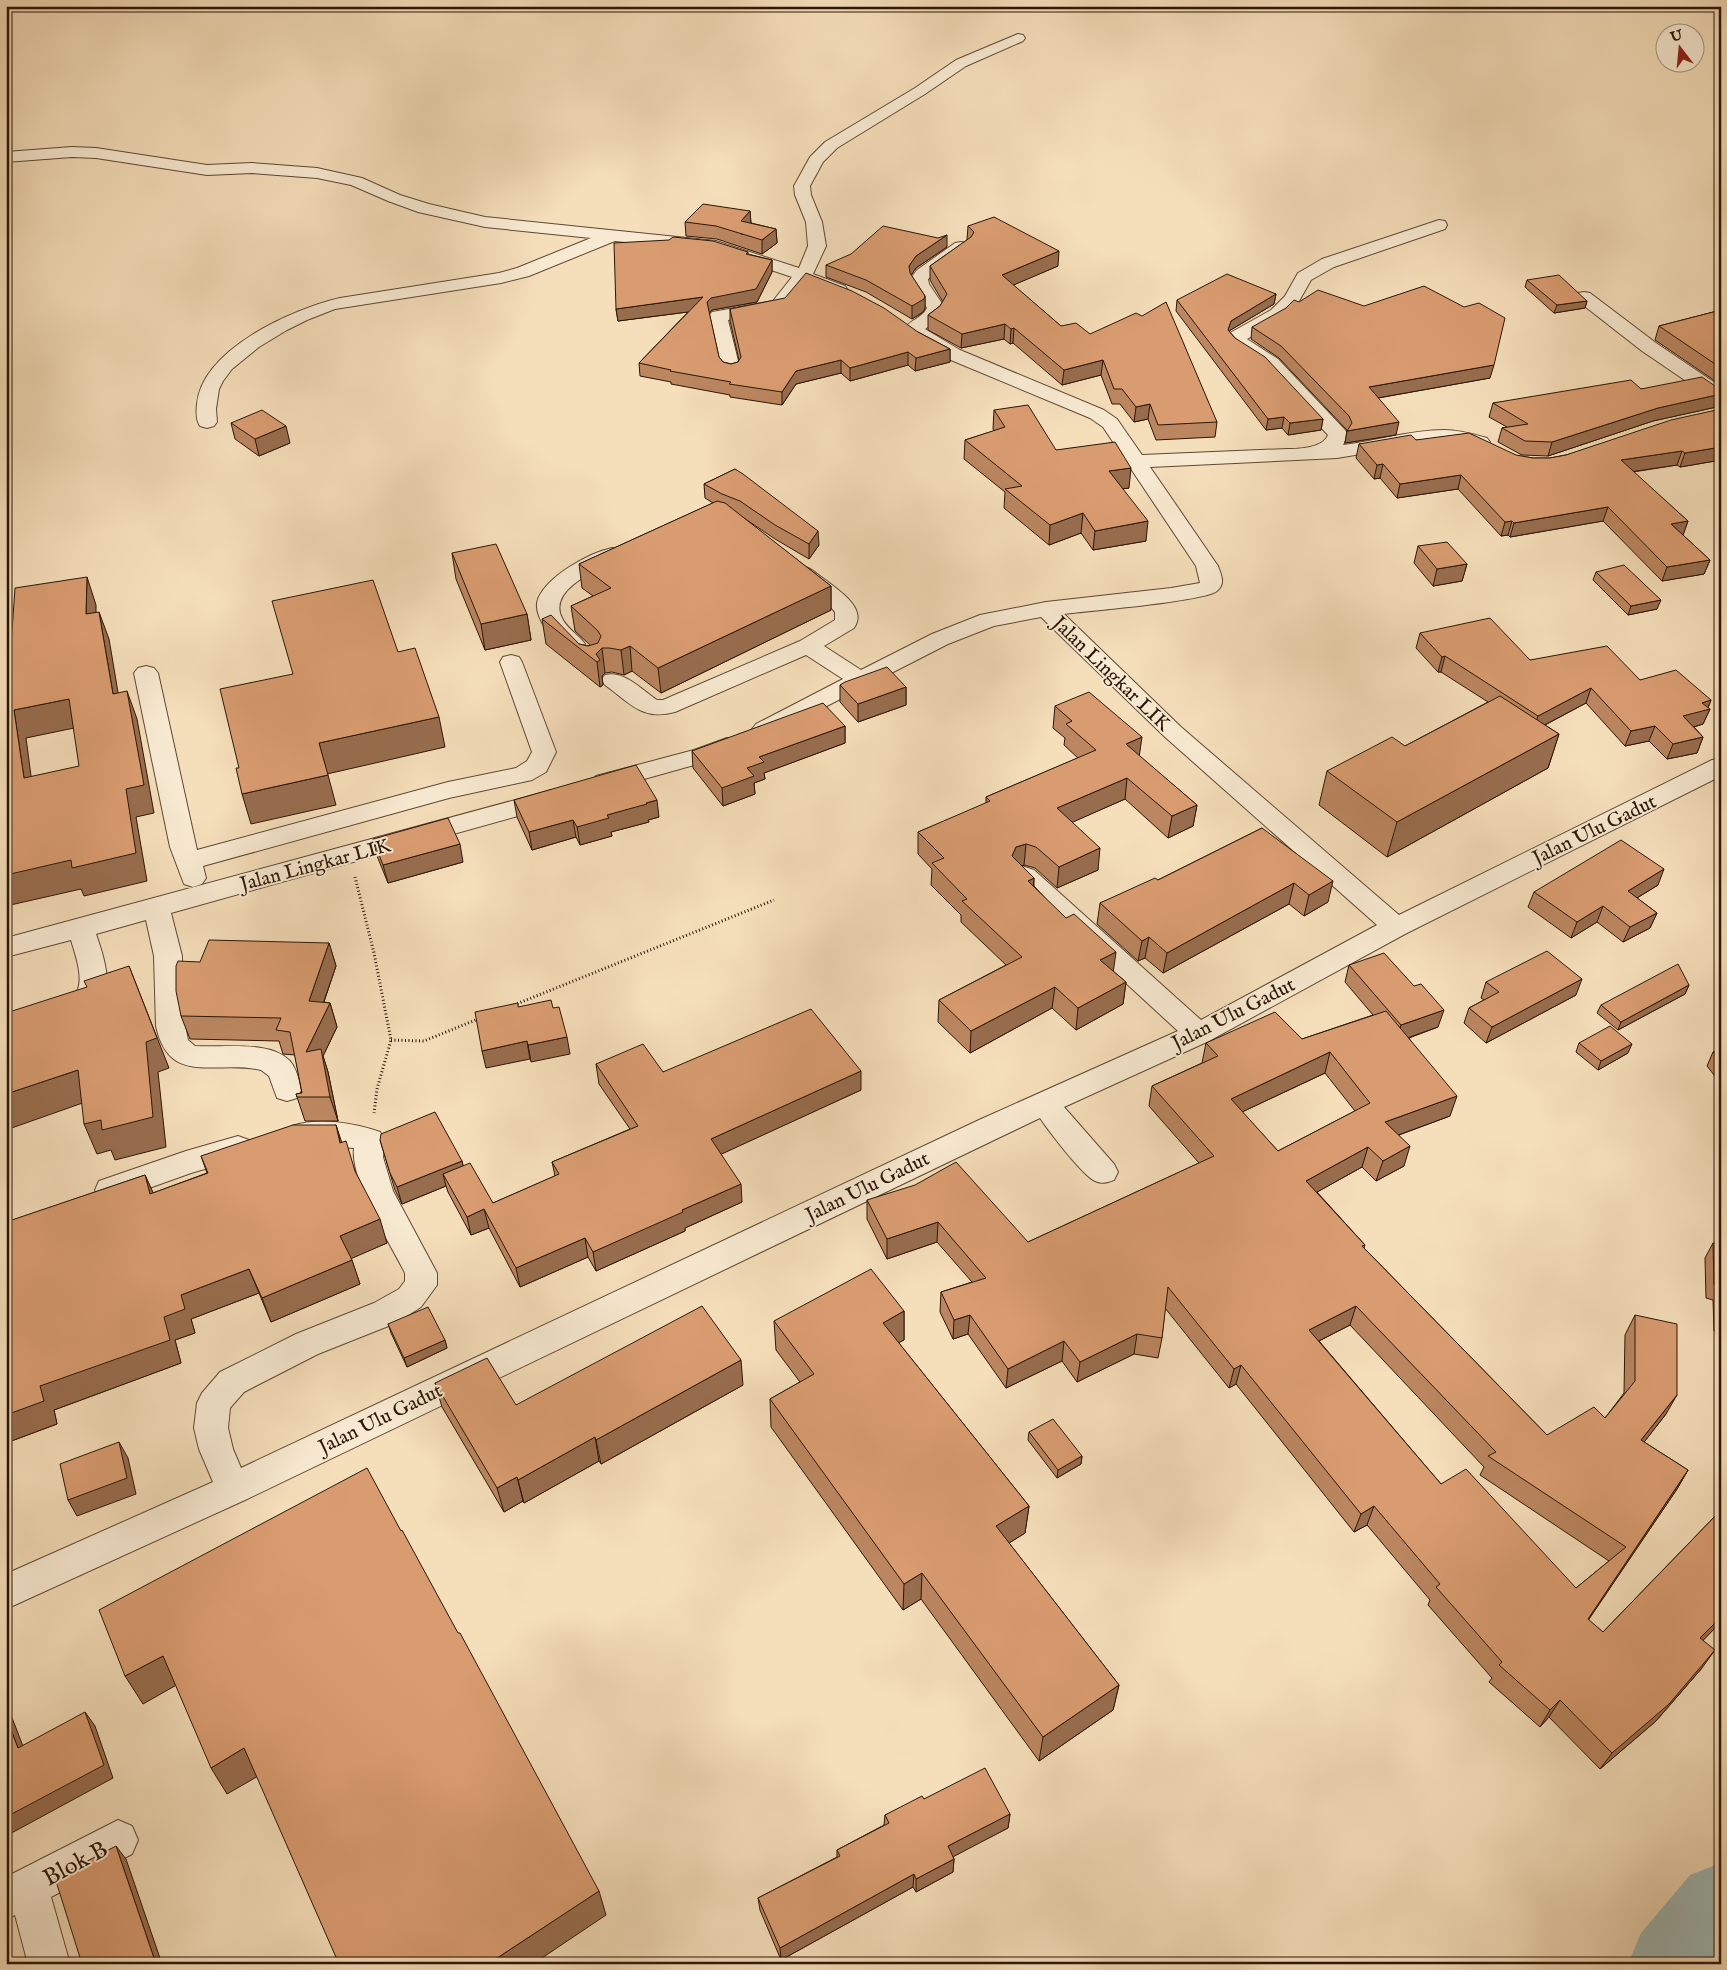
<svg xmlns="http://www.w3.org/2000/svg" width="1727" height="1970" font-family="'IM FELL English',serif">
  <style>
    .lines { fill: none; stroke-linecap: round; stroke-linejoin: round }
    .river { fill: #9fbab9; fill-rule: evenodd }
    .minor-casing { stroke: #5e4834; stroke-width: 2 }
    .path { stroke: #2b1607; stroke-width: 3; stroke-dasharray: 1 2.5; stroke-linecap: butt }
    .minor { fill: #f8ead2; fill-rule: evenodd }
    .wall { fill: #bb8660; stroke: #2b1607; fill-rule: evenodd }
    .shaded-wall { fill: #986d4e; stroke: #2b1607 }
    .building { fill: #d99c70; stroke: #2b1607; fill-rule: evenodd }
    .labels { text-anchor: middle; stroke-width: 4; stroke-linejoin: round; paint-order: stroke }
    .street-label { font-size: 20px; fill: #2b1607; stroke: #f8ead2 }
    .near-street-label { font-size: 24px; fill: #2b1607; stroke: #f8ead2 }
  </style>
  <rect width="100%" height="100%" fill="#f5deba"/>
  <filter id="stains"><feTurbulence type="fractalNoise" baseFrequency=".004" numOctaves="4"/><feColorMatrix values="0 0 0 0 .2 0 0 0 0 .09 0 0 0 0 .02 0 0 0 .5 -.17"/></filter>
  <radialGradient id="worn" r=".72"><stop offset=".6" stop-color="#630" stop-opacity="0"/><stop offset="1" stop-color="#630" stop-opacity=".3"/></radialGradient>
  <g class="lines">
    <path class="river" d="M 1721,1863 L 1721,1964 L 1628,1964 L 1641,1933 L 1690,1875 Z"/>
    <defs>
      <path id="minor" d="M 1018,34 L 1023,35 L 1025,38 L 1023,41 L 966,66 L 925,94 L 837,148 L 823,162 L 810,186 L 811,195 L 822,222 L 826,246 L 813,274 L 845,286 L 848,290 L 845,294 L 839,295 L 833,294 L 806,283 L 785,309 L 728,320 L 740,369 L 738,373 L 731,375 L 724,373 L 722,369 L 709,316 L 712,312 L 718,311 L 773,301 L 792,277 L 714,251 L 615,241 L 529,276 L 501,283 L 335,309 L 307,320 L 287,330 L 259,347 L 232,369 L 223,381 L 219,389 L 216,409 L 217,422 L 214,426 L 207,428 L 200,426 C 196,420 196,412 197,404 C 202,349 293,309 340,298 L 499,273 L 517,268 L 591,238 L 485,227 L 418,212 L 388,201 L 351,185 L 317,178 L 252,173 L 207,175 L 96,158 L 72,157 L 6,162 L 6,152 L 72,147 L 96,148 L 207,165 L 252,163 L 317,168 L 362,178 L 400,195 L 429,204 L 485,217 L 716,241 L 799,268 L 808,246 L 806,222 L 795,195 L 794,186 L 810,157 L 825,142 L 915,88 L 956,60 Z
        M 1439,220 L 1445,221 L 1447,225 L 1445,229 L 1334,267 L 1311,280 L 1298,303 L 1283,318 L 1247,339 L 1278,359 L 1345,430 L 1348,434 L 1343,445 C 1377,441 1410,430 1444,430 C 1459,430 1473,434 1487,438 L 1490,442 L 1487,446 L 1480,448 L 1463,444 L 1427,443 L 1337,458 L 1150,467 L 1218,566 C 1221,575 1226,583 1217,591 C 1206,601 1087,611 1064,614 L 1181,727 L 1399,915 L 1712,760 L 1721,758 L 1721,776 L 1405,934 L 1209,1041 L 1064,1107 L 1114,1164 L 1118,1172 L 1114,1180 C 1106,1183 1102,1184 1095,1181 C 1083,1176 1048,1130 1040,1118 L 245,1500 L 6,1609 L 6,1574 L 213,1482 L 199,1449 L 194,1428 L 197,1403 L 202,1393 L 220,1372 L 296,1334 L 374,1303 L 399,1289 L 405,1281 L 405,1273 C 390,1243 350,1181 354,1148 L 302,1145 L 292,1142 L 287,1134 L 292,1126 C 319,1117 354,1123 380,1132 L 385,1140 L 383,1157 L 393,1191 L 437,1273 L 437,1285 L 421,1307 L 396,1323 L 318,1354 L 244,1392 L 230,1408 L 228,1428 L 233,1449 L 241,1468 L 979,1120 L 1178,1031 L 1016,882 L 1012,876 L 1016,870 L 1025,867 L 1034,870 L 1201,1020 L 1377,925 L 1165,737 L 1041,617 L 994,626 L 948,644 L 772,734 L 764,736 L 756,734 L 752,729 L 756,724 L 843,679 L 806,655 L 675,712 C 642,721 630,703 605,685 L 601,680 L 605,675 C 624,670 642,690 657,700 L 663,700 L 800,641 L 835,620 L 835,612 L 828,604 L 792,577 L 789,572 L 792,567 C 798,566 802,565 808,568 C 813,570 819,576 824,579 C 838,590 868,608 854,628 L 824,646 L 861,670 L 932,634 L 980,615 L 1046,602 L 1171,588 L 1200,583 L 1196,566 L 1103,427 L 1090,418 L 946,358 L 907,333 L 904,329 C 910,320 922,318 927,308 L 911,284 L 910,279 L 917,270 L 955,243 L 961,242 L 967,243 L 970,247 L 928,279 L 929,284 L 945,308 L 938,320 L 925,329 L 960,350 L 1104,410 L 1117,419 L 1142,455 L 1287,449 C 1299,449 1323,448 1328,435 L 1264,367 L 1234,347 L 1228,340 L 1230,333 L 1271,310 L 1285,296 L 1298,273 L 1322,259 Z
        M 1584,292 L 1590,293 L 1656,343 L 1721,387 L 1721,402 L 1714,400 L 1642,351 L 1578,301 L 1575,297 L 1578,293 Z
        M 612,548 L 620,549 L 623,554 L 620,559 C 599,569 547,589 562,618 C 567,629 579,635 585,644 L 582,649 C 577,650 572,651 567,649 C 553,643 532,615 538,599 C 547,576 589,553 612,548 Z
        M 511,655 L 519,657 L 522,662 L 556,752 L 546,772 L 532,780 L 449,798 L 203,866 L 206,878 L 202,884 L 193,887 L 184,884 L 170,847 L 134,673 L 138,668 L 146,666 L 154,668 L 158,673 L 197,850 L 448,782 L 516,768 L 527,761 L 532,752 L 500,662 L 503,657 Z
        M 727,738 L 736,741 L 739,746 L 736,751 L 712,760 L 605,790 L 596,788 L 593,782 L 596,776 L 694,750 Z
        M 552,790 L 561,792 L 564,798 L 561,804 L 171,913 L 182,956 L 183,1015 L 188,1040 L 195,1046 C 222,1048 270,1040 290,1061 C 297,1069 299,1081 301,1090 L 297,1098 L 287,1101 L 277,1098 L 269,1076 L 261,1070 C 218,1059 169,1088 156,1026 L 154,956 L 146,920 L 96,934 C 101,949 107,966 107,983 C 104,1024 37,1035 6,1044 L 6,1024 C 24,1018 71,1009 78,989 C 83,975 75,954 71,940 L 6,957 L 6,938 Z
        M 238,1136 L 249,1140 L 253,1148 L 249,1156 L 191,1173 L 110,1202 L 99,1199 L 95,1190 L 99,1181 L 186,1151 Z
        M 118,1820 L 132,1826 L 138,1840 L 132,1854 L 51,1897 L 70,1964 L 28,1964 L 15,1915 L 6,1919 L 6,1877 Z"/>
    </defs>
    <use href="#minor" class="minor-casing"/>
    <path class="path" d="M 355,877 L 374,953 L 391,1040 L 377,1089 L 374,1113
      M 514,1005 L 774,900
      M 391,1040 L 424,1041 L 478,1019"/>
    <use href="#minor" class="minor"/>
  </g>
  <path class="wall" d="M 750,211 L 751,223 L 776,229 L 777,243 L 762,254 L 717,239 L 686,236 L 685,222 Z
    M 968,226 L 1058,266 L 1013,285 L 1061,326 L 1090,334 L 1217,422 L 1215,437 L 1156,440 L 1148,419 L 1134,422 L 1120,404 L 1112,404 L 1101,375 L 1062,385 L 1013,343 L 1010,344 L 1004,339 L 961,348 L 928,330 L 928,315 L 940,306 L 943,302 L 930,280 L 930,266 L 967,240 Z
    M 947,247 L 916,268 L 911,275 L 925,296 L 925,308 L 923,312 L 912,319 L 866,292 L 826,277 L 826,265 Z
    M 748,252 L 748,254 L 772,260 L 772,272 L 757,302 L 712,310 L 709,313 L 719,357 L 723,362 L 731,364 L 738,362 L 739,360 L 730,321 L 730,309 L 918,332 L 950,349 L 950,362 L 915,371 L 908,365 L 850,381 L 841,373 L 796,384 L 782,405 L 730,397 L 730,395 L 671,384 L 671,382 L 640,376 L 639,363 L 688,312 L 618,321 L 616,309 Z
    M 1527,280 L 1587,301 L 1585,308 L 1554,313 L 1525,287 Z
    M 1276,294 L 1274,304 L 1229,331 L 1235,338 L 1323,419 L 1321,430 L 1288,435 L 1282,428 L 1266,430 L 1176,311 L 1177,300 Z
    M 1721,310 L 1721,385 L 1655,340 L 1659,326 Z
    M 1252,327 L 1490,378 L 1378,398 L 1396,435 L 1345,443 L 1347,431 L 1346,429 L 1279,358 L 1251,339 Z
    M 1718,388 L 1721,389 L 1721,406 L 1653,421 L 1548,456 L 1522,455 L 1498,442 L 1502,428 L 1507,427 L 1489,417 L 1493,403 L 1641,389 Z
    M 1721,409 L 1721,460 L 1680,467 L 1677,465 L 1633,472 L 1688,521 L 1683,535 L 1710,560 L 1704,574 L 1662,581 L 1603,521 L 1510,537 L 1508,535 L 1501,536 L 1458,489 L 1397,498 L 1380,478 L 1374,479 L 1356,458 L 1359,444 L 1416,440 L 1533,458 L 1550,458 L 1566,455 Z
    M 994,410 L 1056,450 L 1129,488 L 1122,489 L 1146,541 L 1093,550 L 1081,533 L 1049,545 L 1004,508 L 1005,492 L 964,459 L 965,440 L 994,431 L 993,429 Z
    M 231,423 L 290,443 L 259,456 L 235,439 Z
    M 735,469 L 819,545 L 809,559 L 775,539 L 738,514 L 831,586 L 831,610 L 661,693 L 632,671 L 624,675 L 612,672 L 605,673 L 602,676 L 603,685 L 600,687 L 546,644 L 542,619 L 579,644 L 588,646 L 590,645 L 575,631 L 571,606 L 593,596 L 582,588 L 579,564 L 713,503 L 705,498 L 704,484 Z
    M 1418,546 L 1467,564 L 1462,581 L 1433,586 L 1414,563 Z
    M 452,553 L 527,614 L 531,640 L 485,650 L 456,579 Z
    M 1596,572 L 1657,609 L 1628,615 L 1593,580 Z
    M 1420,633 L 1530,660 L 1640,680 L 1711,700 L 1708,708 L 1710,709 L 1703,724 L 1694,727 L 1703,737 L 1697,753 L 1667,759 L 1649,741 L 1625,746 L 1586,703 L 1545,725 L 1559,734 L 1548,768 L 1387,857 L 1319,805 L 1327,771 L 1405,746 L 1488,702 L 1441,672 L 1438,672 L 1416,648 Z
    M 840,685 L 906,687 L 906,705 L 858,722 L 840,702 Z
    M 1055,706 L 1139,756 L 1197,805 L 1193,826 L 1168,838 L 1125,799 L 1072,822 L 1098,870 L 1057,888 L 1035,868 L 1024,865 L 1022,866 L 1034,878 L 1034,886 L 1113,971 L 1126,982 L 1123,1004 L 1076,1030 L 1052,1008 L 970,1053 L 938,1022 L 939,1000 L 1006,965 L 961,922 L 961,915 L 931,885 L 932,869 L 918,854 L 918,832 L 986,804 L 986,797 L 1078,758 L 1064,745 L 1065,738 L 1053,728 Z
    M 845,726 L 845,743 L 764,773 L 765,779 L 754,783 L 755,794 L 723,806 L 693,768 L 692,751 Z
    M 514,800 L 659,817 L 648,820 L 649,822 L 611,832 L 612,836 L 580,845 L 576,837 L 532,850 L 517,817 Z
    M 1262,828 L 1328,902 L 1304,916 L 1289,904 L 1163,973 L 1145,958 L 1138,961 L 1097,924 L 1100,903 L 1158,880 Z
    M 373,839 L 463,862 L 388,883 L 377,856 Z
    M 1658,885 L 1637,898 L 1657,913 L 1650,928 L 1623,942 L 1597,922 L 1571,938 L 1528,907 L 1534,892 Z
    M 329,943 L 336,966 L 324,1002 L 330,1003 L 337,1027 L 323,1056 L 328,1072 L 338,1121 L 305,1121 L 296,1094 L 302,1093 L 295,1055 L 283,1054 L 279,1041 L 190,1039 L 181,1016 L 200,962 Z
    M 1349,965 L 1438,1027 L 1409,1038 L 1450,1116 L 1399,1135 L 1404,1166 L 1376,1181 L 1362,1167 L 1317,1192 L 1365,1245 L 1364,1248 L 1547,1435 L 1605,1418 L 1624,1393 L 1625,1335 L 1635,1315 L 1666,1414 L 1644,1442 L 1688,1470 L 1677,1489 L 1588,1620 L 1603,1632 L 1721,1510 L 1721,1622 L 1703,1640 L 1702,1668 L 1656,1721 L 1600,1769 L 1549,1717 L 1540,1727 L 1489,1682 L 1492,1678 L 1428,1605 L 1430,1600 L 1367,1525 L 1354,1532 L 1236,1384 L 1229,1388 L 1165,1308 L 1162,1338 L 1158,1358 L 1134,1354 L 1077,1382 L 1062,1361 L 1006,1388 L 968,1334 L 953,1339 L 940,1312 L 941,1292 L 972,1282 L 937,1242 L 887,1259 L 867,1219 L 867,1200 L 1028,1242 L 1199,1163 L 1149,1106 L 1152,1086 L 1202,1063 L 1206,1043 L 1302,1039 L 1373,1015 L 1345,982 ZM 1325,1073 L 1355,1111 L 1278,1151 L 1242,1112 ZM 1350,1325 L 1484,1467 L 1480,1475 L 1609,1561 L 1576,1588 L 1441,1484 L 1319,1341 Z
    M 1486,982 L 1576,995 L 1486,1043 L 1464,1023 L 1469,1008 L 1484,1000 L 1481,998 Z
    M 1689,985 L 1685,994 L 1618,1030 L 1597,1013 L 1601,1005 Z
    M 1579,1043 L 1628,1053 L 1598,1070 L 1576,1052 Z
    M 1721,1051 L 1721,1084 L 1707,1066 L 1713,1052 Z
    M 596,1064 L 663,1072 L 861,1090 L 721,1154 L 742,1202 L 685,1228 L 685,1231 L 596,1271 L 588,1257 L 520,1287 L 489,1228 L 471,1235 L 448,1192 L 446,1186 L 402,1204 L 395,1190 L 380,1140 L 462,1161 L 463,1166 L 493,1203 L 555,1176 L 552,1162 L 630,1129 L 599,1084 Z
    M 336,1125 L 341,1143 L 355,1171 L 387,1243 L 351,1258 L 360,1284 L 271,1322 L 259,1293 L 191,1319 L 195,1333 L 175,1340 L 181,1363 L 54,1410 L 57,1424 L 6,1443 L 6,1221 L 7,1222 L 145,1175 L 153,1193 L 207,1173 L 201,1156 Z
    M 1713,1243 L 1721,1245 L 1721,1333 L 1714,1331 L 1713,1300 L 1706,1298 L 1705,1258 Z
    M 904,1311 L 904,1340 L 898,1342 L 1029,1506 L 1025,1533 L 1009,1543 L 1119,1685 L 1113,1710 L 1039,1761 L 921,1599 L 903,1610 L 771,1427 L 770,1399 L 800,1382 L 776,1350 L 774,1321 Z
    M 388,1324 L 445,1340 L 447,1348 L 407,1367 L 391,1333 Z
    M 435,1383 L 516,1405 L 743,1385 L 601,1464 L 599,1461 L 524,1503 L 523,1501 L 504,1512 L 442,1407 Z
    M 1029,1432 L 1082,1456 L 1081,1464 L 1057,1478 L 1028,1440 Z
    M 924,1799 L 1010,1814 L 1008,1828 L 953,1856 L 954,1859 L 953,1872 L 916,1892 L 913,1887 L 781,1960 L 760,1910 L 758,1898 L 837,1857 L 837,1850 L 884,1825 L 885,1815 Z"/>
  <path class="shaded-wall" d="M 750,211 L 751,225 L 742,235 L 741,221 Z
    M 776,229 L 777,243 L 762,254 L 762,240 Z
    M 947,235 L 947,247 L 916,268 L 909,278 L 909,266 L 916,256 Z
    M 1059,251 L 1058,266 L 1002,290 L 1002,275 Z
    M 772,260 L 772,272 L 757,302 L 712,310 L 708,315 L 707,302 L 711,298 Z
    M 1276,294 L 1274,304 L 1229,331 L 1228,330 L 1231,321 Z
    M 925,296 L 925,308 L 923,312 L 912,319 L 912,306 Z
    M 703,297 L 703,310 L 618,321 L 616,309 Z
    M 1587,301 L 1585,308 L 1554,313 L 1557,305 Z
    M 1005,324 L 1004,339 L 961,348 L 962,334 Z
    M 1014,328 L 1013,343 L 1010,344 L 1011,329 Z
    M 950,349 L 950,362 L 915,371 L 916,358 Z
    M 908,352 L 908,365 L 850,381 L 850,368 Z
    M 841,360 L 841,373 L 796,384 L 782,405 L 782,392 L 796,371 Z
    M 1103,360 L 1101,375 L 1062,385 L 1064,370 Z
    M 1494,365 L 1490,378 L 1366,400 L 1369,387 Z
    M 1721,394 L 1721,406 L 1653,421 L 1548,456 L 1552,442 L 1658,408 Z
    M 1150,404 L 1148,419 L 1134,422 L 1136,407 Z
    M 1284,417 L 1282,428 L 1266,430 L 1268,419 Z
    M 1323,419 L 1321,430 L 1288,435 L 1290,423 Z
    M 1399,422 L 1396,435 L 1345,443 L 1347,431 Z
    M 286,426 L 290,443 L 259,456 L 255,439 Z
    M 1721,447 L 1721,460 L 1680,467 L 1685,453 Z
    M 1682,451 L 1677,465 L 1616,474 L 1621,460 Z
    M 1383,464 L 1380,478 L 1374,479 L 1377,465 Z
    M 1131,468 L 1129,488 L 1107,491 L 1109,471 Z
    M 1461,475 L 1458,489 L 1397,498 L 1400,484 Z
    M 1608,507 L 1603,521 L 1510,537 L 1514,523 Z
    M 1083,513 L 1081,533 L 1049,545 L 1050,525 Z
    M 1148,521 L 1146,541 L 1093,550 L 1095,531 Z
    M 1512,521 L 1508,535 L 1501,536 L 1505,522 Z
    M 1688,521 L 1683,535 L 1671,524 Z
    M 818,531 L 819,545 L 809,559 L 809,544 Z
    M 1710,560 L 1704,574 L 1662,581 L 1667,567 Z
    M 1467,564 L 1462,581 L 1433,586 L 1437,569 Z
    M 87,577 L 96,605 L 96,642 L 86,614 Z
    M 831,586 L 831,610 L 661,693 L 658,668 Z
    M 1661,600 L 1657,609 L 1628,615 L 1631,606 Z
    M 99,612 L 109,639 L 123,722 L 113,694 Z
    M 527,614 L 531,640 L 485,650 L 481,624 Z
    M 630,646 L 632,671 L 624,675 L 621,650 Z
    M 602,648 L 605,673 L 602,676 L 603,685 L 600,687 L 596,654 Z
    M 1445,656 L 1441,672 L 1438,672 L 1442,657 Z
    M 906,687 L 906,705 L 858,722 L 858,704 Z
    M 1591,688 L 1586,703 L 1533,731 L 1538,716 Z
    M 127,691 L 137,719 L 154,813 L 136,817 L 147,881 L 84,896 L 81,889 L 6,906 L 6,875 L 126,789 Z
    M 69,699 L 79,727 L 26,738 L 35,806 L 24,778 L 14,710 Z
    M 1711,700 L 1707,710 L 1710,709 L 1703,724 L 1677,732 L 1683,716 L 1702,703 Z
    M 439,717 L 445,747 L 327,774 L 319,743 Z
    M 845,726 L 845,743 L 764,773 L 765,779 L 754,783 L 755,794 L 723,806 L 722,788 L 747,768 L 759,757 Z
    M 1655,726 L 1649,741 L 1625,746 L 1631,731 Z
    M 1559,734 L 1548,768 L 1387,857 L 1397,822 Z
    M 1142,737 L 1139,758 L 1126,744 Z
    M 1703,737 L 1697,753 L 1667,759 L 1673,744 Z
    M 328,775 L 336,805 L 251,824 L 242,794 Z
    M 1127,778 L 1125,799 L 1055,830 L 1057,808 Z
    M 657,800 L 659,817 L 648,820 L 649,822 L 611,832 L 612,836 L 580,845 L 577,827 L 607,815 Z
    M 1197,805 L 1193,826 L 1168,838 L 1172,816 Z
    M 573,820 L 576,837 L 532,850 L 529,832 Z
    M 460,844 L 463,862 L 388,883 L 383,865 Z
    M 1026,844 L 1024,865 L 1014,869 L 1012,856 L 1016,847 Z
    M 1100,848 L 1098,870 L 1057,888 L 1059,867 Z
    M 1664,869 L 1658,885 L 1622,907 L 1628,891 Z
    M 1034,878 L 1032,900 L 1028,881 Z
    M 1333,881 L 1328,902 L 1304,916 L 1309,895 Z
    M 1294,883 L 1289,904 L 1163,973 L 1167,953 Z
    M 1603,906 L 1597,922 L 1571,938 L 1577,922 Z
    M 1657,913 L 1650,928 L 1623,942 L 1630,927 Z
    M 1149,937 L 1145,958 L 1138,961 L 1142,941 Z
    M 329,943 L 336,966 L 316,1024 L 309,1001 Z
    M 1116,952 L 1113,974 L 1100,960 Z
    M 129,966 L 169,1068 L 158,1072 L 166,1147 L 115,1160 L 111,1150 L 97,1154 L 84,1124 Z
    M 1582,979 L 1576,995 L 1486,1043 L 1492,1027 Z
    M 1126,982 L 1123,1004 L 1076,1030 L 1078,1008 Z
    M 1689,985 L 1685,994 L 1618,1030 L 1621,1022 Z
    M 1055,987 L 1052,1008 L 970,1053 L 971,1031 Z
    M 330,1003 L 337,1027 L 323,1056 L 328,1072 L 338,1121 L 330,1097 L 306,1052 Z
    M 1444,1010 L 1438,1027 L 1396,1042 L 1401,1025 Z
    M 567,1037 L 570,1054 L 531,1062 L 528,1045 Z
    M 527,1041 L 530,1059 L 486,1068 L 482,1051 Z
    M 1632,1044 L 1628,1053 L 1598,1070 L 1601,1061 Z
    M 1330,1052 L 1325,1073 L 1227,1119 L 1231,1099 Z
    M 78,1070 L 91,1100 L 6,1130 L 6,1094 Z
    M 861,1071 L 861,1090 L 713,1158 L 711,1139 Z
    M 1457,1096 L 1450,1116 L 1379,1142 L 1385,1122 Z
    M 336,1125 L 344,1149 L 340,1143 Z
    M 1410,1146 L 1404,1166 L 1376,1181 L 1383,1161 Z
    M 1368,1147 L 1362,1167 L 1301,1201 L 1306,1181 Z
    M 462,1161 L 466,1178 L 443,1174 L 446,1186 L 402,1204 L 397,1187 Z
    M 145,1175 L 156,1199 L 150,1194 Z
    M 741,1184 L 742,1202 L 685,1228 L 685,1231 L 596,1271 L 593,1252 L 682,1210 Z
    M 484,1209 L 489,1228 L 471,1235 L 467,1217 Z
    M 380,1219 L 387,1243 L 348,1260 L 340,1236 Z
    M 938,1222 L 937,1242 L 887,1259 L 887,1239 Z
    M 585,1238 L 588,1257 L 520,1287 L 516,1268 Z
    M 352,1260 L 360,1284 L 271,1322 L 262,1298 Z
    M 249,1269 L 259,1293 L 191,1319 L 195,1333 L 175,1340 L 181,1363 L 54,1410 L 57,1424 L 6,1443 L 6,1415 L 40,1386 L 164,1317 L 181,1295 Z
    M 1356,1306 L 1350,1325 L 1303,1349 L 1309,1330 Z
    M 904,1311 L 904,1340 L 883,1351 L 883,1323 Z
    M 970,1315 L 968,1334 L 953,1339 L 954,1320 Z
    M 1137,1334 L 1134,1354 L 1077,1382 L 1080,1362 Z
    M 445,1340 L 447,1348 L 407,1367 L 404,1358 Z
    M 1064,1341 L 1062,1361 L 1006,1388 L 1008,1369 Z
    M 741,1360 L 743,1385 L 601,1464 L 596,1440 Z
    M 1241,1365 L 1236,1384 L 1229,1388 L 1234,1369 Z
    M 1677,1395 L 1666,1414 L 1631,1459 L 1641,1440 Z
    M 595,1437 L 599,1461 L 524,1503 L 518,1480 Z
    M 119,1442 L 128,1458 L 136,1494 L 77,1516 L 68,1500 Z
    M 1082,1456 L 1081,1464 L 1057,1478 L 1058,1470 Z
    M 1688,1470 L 1677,1489 L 1577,1637 L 1588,1619 Z
    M 517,1477 L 523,1501 L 504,1512 L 497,1488 Z
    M 1029,1506 L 1025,1533 L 993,1553 L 996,1526 Z
    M 1374,1506 L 1367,1525 L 1354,1532 L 1361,1514 Z
    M 922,1573 L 921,1599 L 903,1610 L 904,1584 Z
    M 1721,1617 L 1721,1622 L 1688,1656 L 1700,1638 Z
    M 1715,1650 L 1702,1668 L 1656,1721 L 1600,1769 L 1612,1753 Z
    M 163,1656 L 180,1683 L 143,1704 L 125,1676 Z
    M 1119,1685 L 1113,1710 L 1039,1761 L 1043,1737 Z
    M 1560,1700 L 1549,1717 L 1540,1727 L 1550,1710 Z
    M 6,1702 L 29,1762 L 18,1748 L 6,1717 Z
    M 85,1712 L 95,1726 L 113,1778 L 6,1836 L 6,1817 Z
    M 244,1748 L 260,1775 L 227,1794 L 211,1768 Z
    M 1010,1814 L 1008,1828 L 947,1860 L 948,1846 Z
    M 116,1846 L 126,1859 L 162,1964 L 156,1964 Z
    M 954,1859 L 953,1872 L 916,1892 L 916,1879 Z
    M 914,1874 L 913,1887 L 781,1960 L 780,1948 Z
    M 599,1891 L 606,1915 L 533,1964 L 488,1964 Z"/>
  <path class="building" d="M 703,204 L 750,211 L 741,221 L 776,229 L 762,240 L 716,226 L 685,222 Z
    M 994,217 L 1059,251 L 1002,275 L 1061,326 L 1076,323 L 1090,334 L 1136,313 L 1142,316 L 1166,302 L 1217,422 L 1158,425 L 1150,404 L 1136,407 L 1122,389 L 1114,389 L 1103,360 L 1064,370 L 1014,328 L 1011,329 L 1005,324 L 962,334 L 928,315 L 940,306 L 947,294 L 930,266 L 971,237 L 974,232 L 968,226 Z
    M 883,226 L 938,238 L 947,235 L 916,256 L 909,266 L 910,273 L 925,296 L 924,299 L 912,306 L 866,280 L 826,265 L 851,254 Z
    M 673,237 L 713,241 L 748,252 L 746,254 L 772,260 L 756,289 L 711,298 L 707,302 L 719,357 L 723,362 L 731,364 L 738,362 L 741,357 L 730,309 L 785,298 L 806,273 L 852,291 L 884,308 L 918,332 L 950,349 L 916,358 L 908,352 L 850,368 L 841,360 L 796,371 L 782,392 L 729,384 L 731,382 L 670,371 L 671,370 L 639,363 L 703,297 L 616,309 L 614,243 L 669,240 Z
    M 1227,274 L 1276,294 L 1231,321 L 1228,330 L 1235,338 L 1265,357 L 1323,419 L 1290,423 L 1284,417 L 1268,419 L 1177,300 Z
    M 1559,275 L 1587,301 L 1557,305 L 1527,280 Z
    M 1424,286 L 1464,307 L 1479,303 L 1505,318 L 1494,365 L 1369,387 L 1399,422 L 1347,431 L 1352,423 L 1349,416 L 1281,346 L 1252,327 L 1286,308 L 1294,300 L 1299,302 L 1318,290 L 1364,306 Z
    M 1721,310 L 1721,368 L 1659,326 Z
    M 1702,377 L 1718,388 L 1721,389 L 1721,394 L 1658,408 L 1552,442 L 1525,441 L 1502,428 L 1528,424 L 1493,403 L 1631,380 L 1641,389 Z
    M 1028,405 L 1056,450 L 1115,442 L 1131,468 L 1109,471 L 1148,521 L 1095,531 L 1083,513 L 1050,525 L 1005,489 L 1022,486 L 965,440 L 1005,427 L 994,410 Z
    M 1721,409 L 1721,447 L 1685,453 L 1682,451 L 1621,460 L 1688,521 L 1671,524 L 1710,560 L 1667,567 L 1608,507 L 1514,523 L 1512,521 L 1505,522 L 1461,475 L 1400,484 L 1383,464 L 1377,465 L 1359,444 L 1411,435 L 1416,440 L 1469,433 L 1516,455 L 1533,458 L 1550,458 L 1566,455 L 1671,420 Z
    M 262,410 L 286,426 L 255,439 L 231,423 Z
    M 735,469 L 743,474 L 818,531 L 809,544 L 775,525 L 740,501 L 722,494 L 704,484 Z
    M 717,501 L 725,503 L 831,586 L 658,668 L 630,646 L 621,650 L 609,648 L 602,648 L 596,654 L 600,660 L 597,662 L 542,619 L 551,615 L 579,644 L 588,646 L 598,643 L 601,636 L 598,631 L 571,606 L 611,588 L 579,564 Z
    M 1447,542 L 1467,564 L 1437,569 L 1418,546 Z
    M 496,544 L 527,614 L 481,624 L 452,553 Z
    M 1624,565 L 1661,600 L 1631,606 L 1596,572 Z
    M 87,577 L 86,614 L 99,612 L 113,694 L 127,691 L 144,785 L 126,789 L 136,853 L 72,868 L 71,860 L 6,875 L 6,646 L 11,645 L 15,588 ZM 69,699 L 79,766 L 24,778 L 14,710 Z
    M 373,580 L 398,652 L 415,648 L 439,717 L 319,743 L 328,775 L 242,794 L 236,768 L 239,768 L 220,689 L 293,674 L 272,601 Z
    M 1490,618 L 1530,660 L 1607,646 L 1640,680 L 1676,670 L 1711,700 L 1702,703 L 1710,709 L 1683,716 L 1703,737 L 1673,744 L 1655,726 L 1631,731 L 1591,688 L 1538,716 L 1445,656 L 1442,657 L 1420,633 Z
    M 887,667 L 906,687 L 858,704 L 840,685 L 845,682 Z
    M 1089,692 L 1142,737 L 1126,744 L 1197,805 L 1172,816 L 1127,778 L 1057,808 L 1100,848 L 1059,867 L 1036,847 L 1026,844 L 1016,847 L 1012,856 L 1034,878 L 1028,881 L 1066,918 L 1074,914 L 1116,952 L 1100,960 L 1126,982 L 1078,1008 L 1055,987 L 971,1031 L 939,1000 L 1022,957 L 962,901 L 967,899 L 932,863 L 944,858 L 918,832 L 990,801 L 986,797 L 1096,750 L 1066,724 L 1072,721 L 1055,706 Z
    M 1500,696 L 1559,734 L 1397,822 L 1327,771 L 1392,737 L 1405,746 Z
    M 823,703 L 845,726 L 759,757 L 764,762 L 747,768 L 754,776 L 722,788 L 692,751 Z
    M 636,765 L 657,800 L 646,803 L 647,804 L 607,815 L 609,818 L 577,827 L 573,820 L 529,832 L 514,800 Z
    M 448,818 L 460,844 L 383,865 L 373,839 Z
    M 1262,828 L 1333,881 L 1309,895 L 1294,883 L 1167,953 L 1149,937 L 1142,941 L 1100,903 L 1155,878 L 1158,880 Z
    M 1621,840 L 1664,869 L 1628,891 L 1657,913 L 1630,927 L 1603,906 L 1577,922 L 1534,892 Z
    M 209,940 L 329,943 L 309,1001 L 330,1003 L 306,1052 L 321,1049 L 330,1097 L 297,1097 L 296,1094 L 302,1093 L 290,1032 L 276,1030 L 281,1018 L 181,1016 L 176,991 L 176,966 L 178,961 L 200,962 Z
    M 1547,951 L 1582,979 L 1492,1027 L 1469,1008 L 1499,992 L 1486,982 Z
    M 1384,953 L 1414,986 L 1421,984 L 1444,1010 L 1401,1025 L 1349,965 Z
    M 1678,964 L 1689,985 L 1621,1022 L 1601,1005 Z
    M 129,966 L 157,1038 L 146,1042 L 153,1117 L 102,1130 L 101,1120 L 84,1124 L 78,1070 L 6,1094 L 6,1013 L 87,987 L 84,981 Z
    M 551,1000 L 553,1008 L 559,1007 L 567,1037 L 528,1045 L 527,1041 L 482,1051 L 475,1012 L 518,1003 L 518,1007 Z
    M 811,1009 L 861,1071 L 711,1139 L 741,1184 L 682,1210 L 683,1212 L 593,1252 L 585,1238 L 516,1268 L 484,1209 L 467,1217 L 443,1174 L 470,1163 L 493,1203 L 559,1174 L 552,1162 L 638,1126 L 596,1064 L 643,1044 L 663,1072 Z
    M 1386,1011 L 1457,1096 L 1385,1122 L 1410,1146 L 1383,1161 L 1368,1147 L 1306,1181 L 1365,1245 L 1362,1246 L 1547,1435 L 1594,1407 L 1605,1418 L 1635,1381 L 1635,1315 L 1677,1324 L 1677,1395 L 1641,1440 L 1688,1470 L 1588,1619 L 1603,1632 L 1721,1510 L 1721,1617 L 1700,1638 L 1715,1650 L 1669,1704 L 1612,1753 L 1560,1700 L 1550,1710 L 1499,1665 L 1502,1662 L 1436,1587 L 1440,1584 L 1374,1506 L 1361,1514 L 1241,1365 L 1234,1369 L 1168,1287 L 1162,1338 L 1137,1334 L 1080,1362 L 1064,1341 L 1008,1369 L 970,1315 L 954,1320 L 941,1292 L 986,1278 L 938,1222 L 887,1239 L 867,1200 L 915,1185 L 956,1162 L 1028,1242 L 1214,1156 L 1152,1086 L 1218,1056 L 1206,1043 L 1275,1012 L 1302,1039 ZM 1330,1052 L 1370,1103 L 1278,1151 L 1231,1099 ZM 1356,1306 L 1496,1452 L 1488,1456 L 1626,1547 L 1576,1588 L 1466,1469 L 1441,1484 L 1309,1330 Z
    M 1610,1026 L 1632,1044 L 1601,1061 L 1579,1043 Z
    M 1721,1051 L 1721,1062 L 1713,1052 Z
    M 435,1112 L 462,1161 L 397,1187 L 390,1173 L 380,1140 L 381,1134 Z
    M 293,1125 L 336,1125 L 340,1143 L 346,1141 L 355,1171 L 380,1219 L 340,1236 L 352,1260 L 262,1298 L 249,1269 L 181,1295 L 185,1309 L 164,1317 L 170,1340 L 40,1386 L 44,1401 L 6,1415 L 6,1222 L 145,1175 L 150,1194 L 208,1173 L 201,1156 Z
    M 1713,1243 L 1721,1245 L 1721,1285 L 1714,1284 Z
    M 871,1269 L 904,1311 L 883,1323 L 1029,1506 L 996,1526 L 1119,1685 L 1043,1737 L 922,1573 L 904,1584 L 770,1399 L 814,1374 L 774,1321 Z
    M 702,1306 L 741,1360 L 596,1440 L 595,1437 L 518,1480 L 517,1477 L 497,1488 L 435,1383 L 487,1358 L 516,1405 Z
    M 428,1307 L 445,1340 L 404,1358 L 388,1324 Z
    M 1053,1419 L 1082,1456 L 1058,1470 L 1029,1432 Z
    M 119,1442 L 127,1478 L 68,1500 L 60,1464 Z
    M 367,1468 L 401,1531 L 402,1530 L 458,1633 L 460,1633 L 599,1891 L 488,1964 L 339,1964 L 244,1748 L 211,1768 L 163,1656 L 125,1676 L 99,1610 Z
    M 85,1712 L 104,1765 L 6,1817 L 6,1717 L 18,1748 Z
    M 985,1768 L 1010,1814 L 948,1846 L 954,1859 L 916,1879 L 914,1874 L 780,1948 L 758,1898 L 840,1856 L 837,1850 L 889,1823 L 885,1815 L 922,1796 L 924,1799 Z
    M 116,1846 L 156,1964 L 82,1964 L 55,1878 Z"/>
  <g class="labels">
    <g class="street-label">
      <text transform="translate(1112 673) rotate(44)" y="7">Jalan Lingkar LIK</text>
      <text transform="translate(1594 829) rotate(-26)" y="7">Jalan Ulu Gadut</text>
      <text transform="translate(315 864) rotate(-15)" y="7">Jalan Lingkar LIK</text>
      <text transform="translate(1233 1013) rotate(-27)" y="7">Jalan Ulu Gadut</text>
      <text transform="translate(867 1186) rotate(-26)" y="7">Jalan Ulu Gadut</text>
      <text transform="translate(380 1418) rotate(-26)" y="7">Jalan Ulu Gadut</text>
    </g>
    <g class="near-street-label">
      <text transform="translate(75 1863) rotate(-28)" y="8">Blok B</text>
    </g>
  </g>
  <rect width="1727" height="1970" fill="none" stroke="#f5deba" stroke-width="25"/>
  <rect x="8" y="8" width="1712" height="1955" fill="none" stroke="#2b1607" stroke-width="2.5"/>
  <rect x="12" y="12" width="1702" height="1945" fill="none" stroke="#2b1607"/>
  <g transform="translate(1680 48) rotate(344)"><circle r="24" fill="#f8ead2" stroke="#a69581"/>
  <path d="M0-4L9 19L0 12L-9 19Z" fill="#8f2418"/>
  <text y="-8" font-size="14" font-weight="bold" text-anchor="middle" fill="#2b1607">U</text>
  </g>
  <rect width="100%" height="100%" filter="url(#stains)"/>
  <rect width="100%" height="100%" fill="url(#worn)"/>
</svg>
